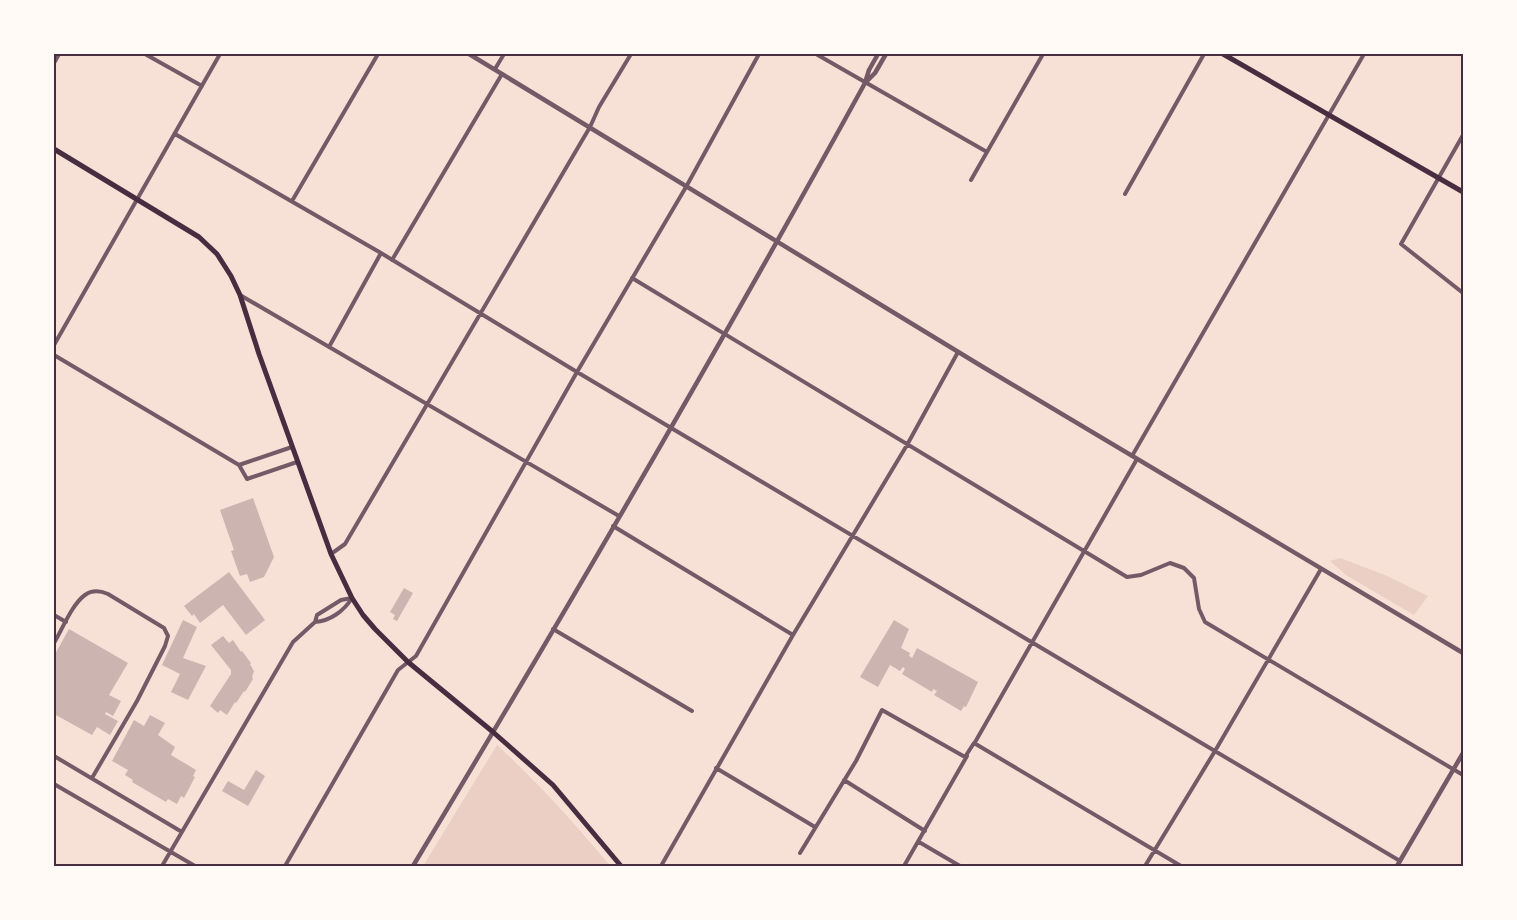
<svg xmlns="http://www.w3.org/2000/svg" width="1517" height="920" font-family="Helvetica,sans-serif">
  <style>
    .green { fill: #ebcfc5 }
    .building { fill: #ccb4b1 }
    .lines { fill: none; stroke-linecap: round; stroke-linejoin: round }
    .minor { stroke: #755966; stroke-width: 4 }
    .tertiary { stroke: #755966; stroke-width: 4.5 }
    .secondary { stroke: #4a2c40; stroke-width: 5 }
    .neatline { fill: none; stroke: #4a2c40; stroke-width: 2 }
  </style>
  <rect width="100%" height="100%" fill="#f7e1d7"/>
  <path class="green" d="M 1340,558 L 1385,575 L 1428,596 L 1414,615 L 1346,575 L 1330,561 Z
    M 497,745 C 538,783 575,823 610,866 L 423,866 Z"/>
  <path class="building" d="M 253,498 L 274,557 L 264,577 L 250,582 L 247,574 L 240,576 L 231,551 L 234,550 L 220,510 Z
    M 229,572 L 265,620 L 246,635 L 223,605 L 200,623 L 194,614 L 192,616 L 184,606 Z
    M 404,588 L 413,593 L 397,621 L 393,619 L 395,615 L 390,612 Z
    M 183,620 L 197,627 L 183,658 L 206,666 L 188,700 L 171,692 L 180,674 L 162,665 Z
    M 894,620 L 909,629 L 901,648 L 910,653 L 909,656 L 912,658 L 917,648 L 978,682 L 966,707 L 964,706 L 961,711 L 934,695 L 937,691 L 933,689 L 932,692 L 902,674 L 905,669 L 903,667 L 900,671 L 890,665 L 878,687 L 860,677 Z
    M 69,629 L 128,663 L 109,695 L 121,701 L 113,716 L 106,712 L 105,714 L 118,721 L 110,735 L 97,727 L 92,735 L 54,714 L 54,656 Z
    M 223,636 L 229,643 L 233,640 L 241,652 L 242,651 L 251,663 L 250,664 L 254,671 L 252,677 L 253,679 L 245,692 L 244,691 L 236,703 L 235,702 L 227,715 L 220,710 L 218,713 L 210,706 L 231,674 L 231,670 L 211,645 Z
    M 150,715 L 165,723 L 158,735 L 175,747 L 171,755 L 196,770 L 193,776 L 195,777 L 184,798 L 181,796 L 177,804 L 168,799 L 166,802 L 132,782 L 133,780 L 125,775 L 128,770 L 112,761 L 134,720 L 144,726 Z
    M 256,770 L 265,776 L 248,806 L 222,791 L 228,781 L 244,790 Z"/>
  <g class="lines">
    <path class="minor" d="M 145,54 L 202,86
      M 816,54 L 987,152
      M 54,63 L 59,54
      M 495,69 L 504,54
      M 175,134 L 381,253 L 577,372 L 1400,861
      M 1463,135 L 1401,244 L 1463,293
      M 971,180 L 1043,54
      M 1125,194 L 1204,54
      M 292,201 L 378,54
      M 392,260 L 502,74
      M 632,278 L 1127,577 L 1141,575 L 1170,563 L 1184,568 L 1194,578 L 1199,609 L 1205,622 L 1463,775
      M 240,295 L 619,516
      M 54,345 L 220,54
      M 329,347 L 381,253
      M 54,355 L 239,465 L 247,479 L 297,462
      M 1132,456 L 1364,54
      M 239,465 L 292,447
      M 613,526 L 793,635
      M 331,554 L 345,544 L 590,127 L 599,107 L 631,54
      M 54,615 L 66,622
      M 315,622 C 330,621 344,611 352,598
      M 553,629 L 692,711
      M 54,643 C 62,630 72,604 85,595 C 92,590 101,591 108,594 L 164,628 L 168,636 L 165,646 L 137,701 L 92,778
      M 974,744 L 1137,459
      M 54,756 L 182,832
      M 716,768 L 815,827
      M 844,780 L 925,831
      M 54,784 L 195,866
      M 919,842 L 960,866
      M 800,853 L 856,761 L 882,710 L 965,757 L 974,743 L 1181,866
      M 162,866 L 293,642 L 315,622 L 317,615 L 341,600 L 352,598
      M 285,866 L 398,670 L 416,656 L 577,372 L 686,187 L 759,54
      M 661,866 L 793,635 L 907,445 L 958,352
      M 904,866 L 967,756
      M 1145,866 L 1215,751 L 1321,569"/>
    <path class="tertiary" d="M 469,54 L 983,367 L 1463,653
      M 866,82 L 875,73 L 886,54
      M 413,866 C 568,608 720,347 865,83 L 869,70 L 878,54
      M 1397,866 L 1463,753"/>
    <path class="secondary" d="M 1223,54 L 1463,192
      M 54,149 L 199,237 L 217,254 L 231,276 L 240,295 L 259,354 L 331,554 L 352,598 L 363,615 L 375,629 L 408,662 L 493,732 L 553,785 L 621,866"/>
  </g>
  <rect width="1517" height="920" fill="none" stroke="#fffaf5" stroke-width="110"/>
  <rect x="55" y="55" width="1407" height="810" class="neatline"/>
</svg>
